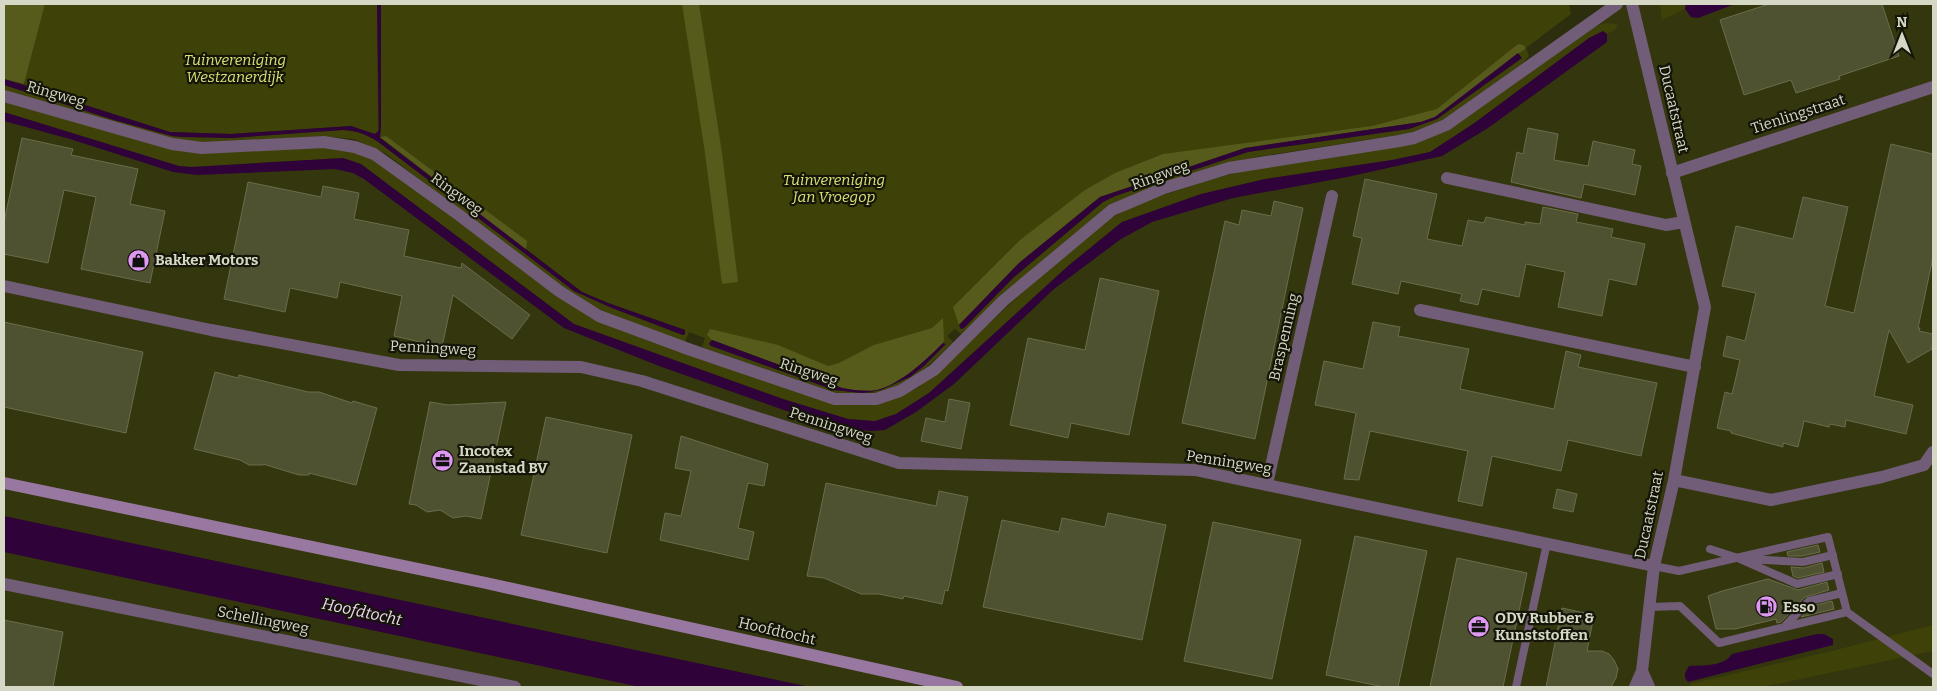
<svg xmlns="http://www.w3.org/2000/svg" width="1937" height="691" font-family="Bitter,serif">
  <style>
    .built { fill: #34360e }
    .green { fill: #3f4208; fill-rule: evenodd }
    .forest { fill: #565a1b }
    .water { fill: #2f023a }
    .building { fill: #4f5231; stroke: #6a6d4c }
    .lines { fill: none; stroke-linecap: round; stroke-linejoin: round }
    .service { stroke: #715d77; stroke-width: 8 }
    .minor { stroke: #715d77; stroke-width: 12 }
    .secondary { stroke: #9878a1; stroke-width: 12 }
    .labels { text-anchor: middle; stroke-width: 4.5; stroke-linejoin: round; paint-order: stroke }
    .park-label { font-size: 15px; font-style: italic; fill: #dbe375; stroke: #141508 }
    .street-label { font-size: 15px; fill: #d6d8c6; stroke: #141508 }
    .poi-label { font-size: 15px; font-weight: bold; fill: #d6d8c6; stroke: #141508; text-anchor: start }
    .water-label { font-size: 16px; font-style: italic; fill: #f0d6f8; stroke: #141508 }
  </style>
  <rect width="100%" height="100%" fill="#2c2e0e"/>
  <path class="built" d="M 1609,4 L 1933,4 L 1933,687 L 4,687 L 4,101 L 242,167 L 363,156 L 554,292 L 681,349 L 872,410 L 1126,209 L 1423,139 Z"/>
  <path class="green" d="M 45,4 L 377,4 L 378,132 L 374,134 L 351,126 L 231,134 L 170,132 L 107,113 L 24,84 Z
    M 381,4 L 1569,4 L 1571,14 L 1526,48 L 1529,56 L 1524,62 L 1442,121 L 1410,133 L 1256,157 L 1216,166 L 1110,207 L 1071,236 L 961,334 L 955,329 L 947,336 L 953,342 C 918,378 885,403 833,392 L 702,347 L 705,338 L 689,332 L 685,342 L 588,305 L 551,279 L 385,153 L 354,139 L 322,136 L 202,143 L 163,137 L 4,91 L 4,85 L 114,120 L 172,136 L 183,137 L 231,138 L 343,130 C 358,131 369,135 381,144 L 574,291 L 612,308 L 683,335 L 685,334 L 685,330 L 608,303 L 582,292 L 380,137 L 381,125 ZM 1518,54 L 1521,58 L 1437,119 L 1409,129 L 1248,152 L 1115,196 L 1103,202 L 1013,278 L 964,328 L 961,329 L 959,325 L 1019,263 L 1100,197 L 1245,148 L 1435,117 ZM 712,340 L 887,385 L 908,374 L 943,343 L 910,377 L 871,393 L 862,393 L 834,390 L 712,346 L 709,343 Z
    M 1660,4 L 1685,4 L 1685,9 L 1662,20 Z
    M 1605,23 L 1618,24 L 1615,30 L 1607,34 L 1603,31 L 1589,38 L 1473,124 L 1430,152 L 1392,160 L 1265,179 L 1201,194 L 1122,222 L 1068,266 L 929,393 L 896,414 L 875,421 L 848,419 L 783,399 L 574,324 L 360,164 L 343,158 L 191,167 L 179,166 L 4,112 L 4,101 L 162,147 L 322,147 L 350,149 L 379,162 L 549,290 L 833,403 C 869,408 885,404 918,388 L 1080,241 L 1110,219 L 1139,203 L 1216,178 L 1261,167 L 1412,144 L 1589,29 Z
    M 1933,625 L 1933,651 L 1762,687 L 1692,687 L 1690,684 L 1832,651 Z"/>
  <path class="forest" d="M 4,4 L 45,4 L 24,84 L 4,79 Z
    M 682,4 L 699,4 L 722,153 L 738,282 L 722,284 L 705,153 Z
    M 1518,44 L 1523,45 L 1526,48 L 1435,117 L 1421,122 L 1245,148 L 1100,197 L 1019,263 L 959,325 L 953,307 L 1020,240 L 1085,190 L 1115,173 L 1163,154 L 1372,126 L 1437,109 Z
    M 386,136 L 527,241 L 526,250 L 380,137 Z
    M 943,318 L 944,339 L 943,343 C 926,360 901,384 877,390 C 865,392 853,390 842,388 L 712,340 L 707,335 L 710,329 L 778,345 L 828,366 L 839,363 L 874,345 L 932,328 Z"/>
  <path class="water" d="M 377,4 L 381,4 L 381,125 L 380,138 L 582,292 L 608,303 L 685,330 L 685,334 L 683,335 L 612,308 L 574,291 L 381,144 C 369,135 358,131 343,130 L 231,138 L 183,137 L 172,136 L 114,120 L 4,85 L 4,79 L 170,132 L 231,134 L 351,126 L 375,134 L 379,130 Z
    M 1686,4 L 1735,4 L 1698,18 L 1691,17 L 1685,9 Z
    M 1603,31 L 1607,34 L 1607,42 L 1488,128 L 1442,156 L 1347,177 L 1233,198 L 1152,222 L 1121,239 L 1054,289 L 954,384 L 916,412 L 885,430 L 871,431 L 838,428 L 812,420 L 659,366 L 564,328 L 364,179 L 353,173 L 335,169 L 197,175 L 173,172 L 70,139 L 4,121 L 4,112 L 179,166 L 191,167 L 343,158 L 361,164 L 574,324 L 783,399 L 848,419 L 875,421 L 896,414 L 929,393 L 1068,266 L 1122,222 L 1201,194 L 1265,179 L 1392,160 L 1430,152 L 1473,124 L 1589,38 Z
    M 1518,53 L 1522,58 L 1437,119 L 1409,129 L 1248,152 L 1115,196 L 1103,202 L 1013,278 L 964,328 L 961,329 L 959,325 L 1019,263 L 1100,197 L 1245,148 L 1421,122 L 1435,117 Z
    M 712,340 L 842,388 C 853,390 865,392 877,390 C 901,384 926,360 943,343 L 946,344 L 924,366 L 910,377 L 881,390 L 862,393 L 834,390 L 711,346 L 709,344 Z
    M 4,516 L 810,687 L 640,687 L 4,552 Z
    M 1817,634 L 1824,634 L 1833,639 L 1833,645 L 1688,682 L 1685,678 L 1685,673 L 1689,666 C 1702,665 1724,667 1732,654 Z"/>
  <path class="building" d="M 1769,4 L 1882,4 L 1899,56 L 1839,76 L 1840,79 L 1796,93 L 1791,80 L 1744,95 L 1720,20 Z
    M 1528,128 L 1558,134 L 1554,160 L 1588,166 L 1593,141 L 1635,150 L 1632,164 L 1641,166 L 1635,195 L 1584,184 L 1581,198 L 1511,182 L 1517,152 L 1523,154 Z
    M 22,138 L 73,149 L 71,155 L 138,169 L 130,204 L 165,211 L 150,283 L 81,269 L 96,197 L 64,190 L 48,263 L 4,254 L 4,222 Z
    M 1891,144 L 1933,154 L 1933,257 L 1918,328 L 1920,328 L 1919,331 L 1933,334 L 1932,349 L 1908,363 L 1889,330 L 1874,396 L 1913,405 L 1906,434 L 1846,420 L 1845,427 L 1830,424 L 1829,427 L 1804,421 L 1798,447 L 1783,443 L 1783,447 L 1731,433 L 1731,431 L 1717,428 L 1725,392 L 1732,394 L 1740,360 L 1723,356 L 1727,336 L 1745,341 L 1756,293 L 1722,286 L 1736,226 L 1793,239 L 1803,197 L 1848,207 L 1825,306 L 1854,313 Z
    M 1365,179 L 1437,194 L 1427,239 L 1462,246 L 1468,220 L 1484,223 L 1486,217 L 1525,225 L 1525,222 L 1540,224 L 1543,207 L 1578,214 L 1576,222 L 1613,229 L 1611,237 L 1645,244 L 1636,285 L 1609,279 L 1602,316 L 1558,307 L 1565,272 L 1526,264 L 1519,297 L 1482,289 L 1478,305 L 1460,301 L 1462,294 L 1401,281 L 1398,294 L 1352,284 L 1362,238 L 1353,236 Z
    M 248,182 L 321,197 L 323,186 L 359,193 L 354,219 L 409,230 L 404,256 L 461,268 L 462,263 L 530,315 L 512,339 L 453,295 L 442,347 L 394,336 L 402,296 L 340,282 L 337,298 L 290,288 L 285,312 L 224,299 Z
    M 1274,201 L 1303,208 L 1255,439 L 1182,423 L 1225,221 L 1239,225 L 1242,210 L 1271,216 Z
    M 1100,278 L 1159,291 L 1129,435 L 1071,423 L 1068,438 L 1010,425 L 1028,338 L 1085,350 Z
    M 4,322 L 143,352 L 126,433 L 4,407 Z
    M 1373,322 L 1400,327 L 1398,336 L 1469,349 L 1460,389 L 1554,409 L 1566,351 L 1581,355 L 1578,367 L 1657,383 L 1641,456 L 1568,440 L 1561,471 L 1492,456 L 1482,506 L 1458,501 L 1468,451 L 1370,431 L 1359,480 L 1344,479 L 1356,413 L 1315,405 L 1324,361 L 1363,369 Z
    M 215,372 L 238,378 L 239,375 L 308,392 L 319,392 L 352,403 L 353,401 L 377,408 L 356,485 L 309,473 L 309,475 L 299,475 L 263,464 L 263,465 L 249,465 L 240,460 L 194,449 Z
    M 949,399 L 970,403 L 961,449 L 921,441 L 926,418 L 945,422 Z
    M 430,402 L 448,405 L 506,402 L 481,519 L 466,516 L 453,518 L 440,510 L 427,512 L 416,505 L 409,504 Z
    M 546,417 L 632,435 L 607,553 L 521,535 Z
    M 681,436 L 768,464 L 764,486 L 748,483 L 738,528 L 754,532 L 748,560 L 660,540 L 665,513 L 681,516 L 691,471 L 675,468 Z
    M 826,483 L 936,506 L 939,491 L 968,497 L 948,591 L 945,590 L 942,604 L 904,596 L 903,599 L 879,594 L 861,594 L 824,578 L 807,576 Z
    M 1557,489 L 1577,494 L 1573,512 L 1553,508 Z
    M 1108,513 L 1166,525 L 1142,640 L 983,607 L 1002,520 L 1059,532 L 1062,518 L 1105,527 Z
    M 1213,522 L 1301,540 L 1272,679 L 1184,661 Z
    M 1355,536 L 1427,551 L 1398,687 L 1384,687 L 1326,675 Z
    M 1818,545 L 1820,552 L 1802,556 L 1788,556 L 1787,552 Z
    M 1457,558 L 1527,573 L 1503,687 L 1430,687 Z
    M 1822,563 L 1824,572 L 1798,578 L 1793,576 L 1791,567 L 1804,568 Z
    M 1768,579 L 1798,590 L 1827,582 L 1829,590 L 1805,597 L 1781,622 L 1777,623 L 1776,619 L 1735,629 L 1716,629 L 1708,596 L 1722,591 Z
    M 1832,601 L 1834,609 L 1801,617 L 1812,606 Z
    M 1562,608 L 1594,615 L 1587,651 L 1602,651 L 1609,654 L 1614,660 L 1618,669 L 1616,678 L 1611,687 L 1546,687 Z
    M 4,620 L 63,632 L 53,687 L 4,687 Z"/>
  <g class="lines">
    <path class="service" d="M 1710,549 L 1738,558 L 1797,584 L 1838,574
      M 1747,559 L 1803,562 L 1833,555
      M 1654,566 L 1679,571 L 1828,537 L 1847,612 L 1933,674
      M 1649,607 L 1680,606 L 1719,643 L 1847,612
      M 1784,627 L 1809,601 L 1842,593
      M 1516,687 L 1547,543"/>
    <path class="minor" d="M 1632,4 L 1705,307 L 1674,480 L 1654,566 L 1642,671 L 1635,687
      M 4,96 L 172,144 L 202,148 L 324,142 L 355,147 L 374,154 L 459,215 L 559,291 L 599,316 L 691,350 L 835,399 L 876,399 L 900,391 L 934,370 L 1003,301 L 1112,210 L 1164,188 L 1229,168 L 1399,141 L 1414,138 L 1446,125 L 1617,4
      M 1672,173 L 1933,87
      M 1447,178 L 1666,225 L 1684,222
      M 4,286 L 211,330 L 399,365 L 581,367 L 642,381 L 899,463 L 1195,470 L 1654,566
      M 1420,310 L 1695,367
      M 1674,480 L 1771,500 L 1882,477 L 1924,465 L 1933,452
      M 1267,484 L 1332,196
      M 4,584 L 515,687
      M 1642,671 L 1649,687"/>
    <path class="secondary" d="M 4,483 L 486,583 L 957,687"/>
  </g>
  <defs>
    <symbol id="shop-disc" viewBox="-11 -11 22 22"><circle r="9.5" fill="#de98f2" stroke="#141508"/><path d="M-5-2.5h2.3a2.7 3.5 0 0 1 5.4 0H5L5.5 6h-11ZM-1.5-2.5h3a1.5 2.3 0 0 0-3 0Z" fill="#111"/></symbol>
    <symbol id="office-disc" viewBox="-11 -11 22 22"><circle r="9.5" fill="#de98f2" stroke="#141508"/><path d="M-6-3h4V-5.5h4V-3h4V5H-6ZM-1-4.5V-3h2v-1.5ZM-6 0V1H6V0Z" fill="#111"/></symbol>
    <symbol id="fuel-disc" viewBox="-11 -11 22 22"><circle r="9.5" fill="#de98f2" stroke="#141508"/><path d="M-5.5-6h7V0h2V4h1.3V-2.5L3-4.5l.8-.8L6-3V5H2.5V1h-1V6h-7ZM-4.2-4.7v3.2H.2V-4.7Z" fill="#111"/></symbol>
  </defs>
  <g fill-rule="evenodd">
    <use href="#shop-disc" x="126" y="248" width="25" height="25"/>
    <use href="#office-disc" x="430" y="448" width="25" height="25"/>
    <use href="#fuel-disc" x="1754" y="594" width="25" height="25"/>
    <use href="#office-disc" x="1466" y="614" width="25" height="25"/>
  </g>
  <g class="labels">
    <g class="park-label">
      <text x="235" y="65">Tuinvereniging<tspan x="235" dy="17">Westzanerdijk</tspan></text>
      <text x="834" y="185">Tuinvereniging<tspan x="834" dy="17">Jan Vroegop</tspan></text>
    </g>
    <g class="street-label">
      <text transform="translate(56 94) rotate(16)" y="5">Ringweg</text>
      <text transform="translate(1674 109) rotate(77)" y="5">Ducaatstraat</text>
      <text transform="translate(1798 114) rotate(-18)" y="5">Tienlingstraat</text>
      <text transform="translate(1160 175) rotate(-20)" y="5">Ringweg</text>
      <text transform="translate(457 194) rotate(36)" y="5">Ringweg</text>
      <text transform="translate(1284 337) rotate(-77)" y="5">Braspenning</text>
      <text transform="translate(433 348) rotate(3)" y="5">Penningweg</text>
      <text transform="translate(809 372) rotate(18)" y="5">Ringweg</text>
      <text transform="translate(831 425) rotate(18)" y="5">Penningweg</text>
      <text transform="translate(1229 462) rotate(9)" y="5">Penningweg</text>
      <text transform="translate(1649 515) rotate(-78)" y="5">Ducaatstraat</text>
      <text transform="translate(263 620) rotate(11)" y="5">Schellingweg</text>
      <text transform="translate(777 631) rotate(13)" y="5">Hoofdtocht</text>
    </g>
    <g class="poi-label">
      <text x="155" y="265">Bakker Motors</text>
      <text x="459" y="456">Incotex<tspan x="459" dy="17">Zaanstad BV</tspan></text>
      <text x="1783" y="612">Esso</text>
      <text x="1495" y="623">ODV Rubber &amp;<tspan x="1495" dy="17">Kunststoffen</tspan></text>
    </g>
    <g class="water-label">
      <text transform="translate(362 611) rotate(12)" y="6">Hoofdtocht</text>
    </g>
  </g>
  <rect width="1937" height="691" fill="none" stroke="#d6d8c6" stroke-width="10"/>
  <g transform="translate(1902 35)" stroke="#141508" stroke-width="4" paint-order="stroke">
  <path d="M0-4L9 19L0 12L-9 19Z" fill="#d6d8c6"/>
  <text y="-8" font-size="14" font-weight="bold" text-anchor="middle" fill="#d6d8c6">N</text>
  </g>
</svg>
